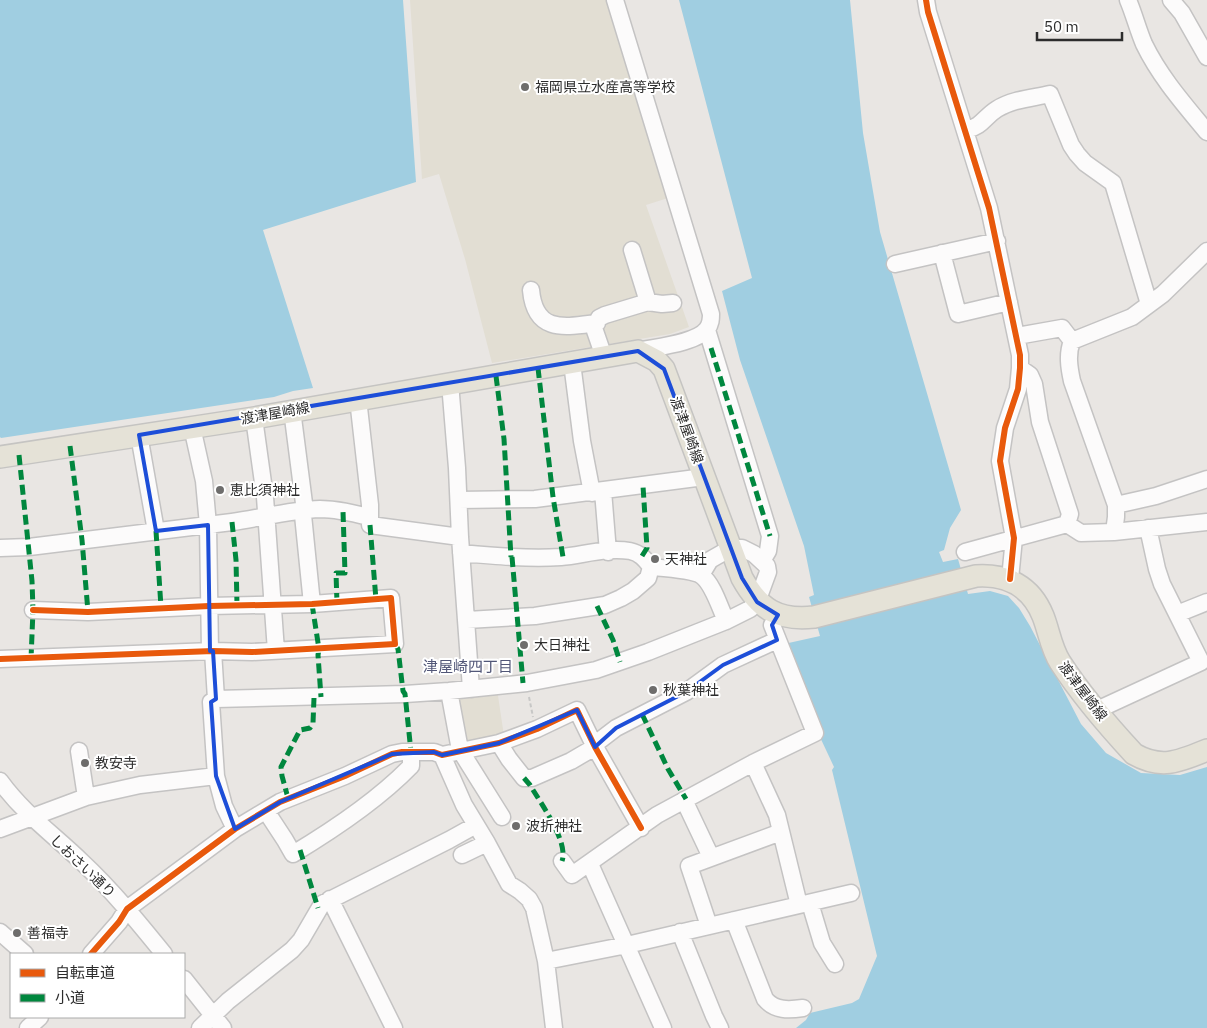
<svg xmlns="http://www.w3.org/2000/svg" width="1207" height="1028" font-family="'IBM Plex Sans','Noto Sans JP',sans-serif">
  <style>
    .education { fill: #e2ded3 }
    .water { fill: #a0cee1 }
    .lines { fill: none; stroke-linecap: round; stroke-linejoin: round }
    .minor-casing { stroke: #c4c3c3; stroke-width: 19 }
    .major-casing { stroke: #c5c4c2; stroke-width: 24 }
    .path { stroke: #c7c7c6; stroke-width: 2; stroke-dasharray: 4 2.5; stroke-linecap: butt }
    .minor { stroke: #fcfbfb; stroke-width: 16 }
    .major { stroke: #e5e2d7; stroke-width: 21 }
    .quiet { stroke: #00873e; stroke-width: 5; stroke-dasharray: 10 5; stroke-linecap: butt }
    .cycleway-casing { stroke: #fff; stroke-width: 9 }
    .cycleway { stroke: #e8590c; stroke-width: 6 }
    .marked { fill: none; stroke: #1d4ed8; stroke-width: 4; stroke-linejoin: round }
    .poi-dot { fill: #6e6d6c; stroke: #fff; stroke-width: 2 }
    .labels { text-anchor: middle; stroke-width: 4; stroke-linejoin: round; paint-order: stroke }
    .poi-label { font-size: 14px; fill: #2c2c2c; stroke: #fff; text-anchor: start }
    .street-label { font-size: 14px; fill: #2c2c2c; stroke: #fff }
    .neighbourhood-label { font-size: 15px; fill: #525778; stroke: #fff }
  </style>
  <rect width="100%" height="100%" fill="#e9e6e3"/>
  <path class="education" d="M 410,0 L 606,0 L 668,198 L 646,205 L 689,327 L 670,334 L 492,363 L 465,259 L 439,174 L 422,179 Z
    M 497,689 L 504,736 L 465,745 L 455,695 Z"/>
  <path class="water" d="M 0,0 L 403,0 L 416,182 L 263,230 L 313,388 L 293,391 L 274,397 L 1,438 L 0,437 Z
    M 679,0 L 850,0 L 863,133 L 880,232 L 961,510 L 950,528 L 944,550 L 939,552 L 943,562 L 958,559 L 968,594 L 990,591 L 1008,596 L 1019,608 L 1030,626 L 1081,724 L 1106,753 L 1141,773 L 1180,775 L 1207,767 L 1207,1028 L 796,1028 L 806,1020 L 810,1013 L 852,1003 L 859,999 L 877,956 L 832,770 L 834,767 L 819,735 L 784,644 L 820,636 L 809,597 L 814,595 L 804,546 L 740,360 L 722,291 L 752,278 Z"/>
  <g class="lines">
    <defs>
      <path id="minor" d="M 615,0 L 711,314 C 711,319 711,324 707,329 C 697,343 656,347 638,351
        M 926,0 L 928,12 L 989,208 L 1020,355 L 1020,368 L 1018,389 L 1005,428 L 1000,461 L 1014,538 L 1010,579
        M 1128,0 C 1134,14 1138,30 1144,44 C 1160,77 1184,104 1207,132
        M 1171,0 L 1182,13 L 1207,57
        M 966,130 C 983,126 984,117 997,109 C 1013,99 1033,98 1050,94 L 1071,145 L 1077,154 L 1085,163 L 1113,183 L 1149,304
        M 632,250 L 648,302 L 662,304 L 673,303
        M 942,253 L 958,314 L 1009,302
        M 895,264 L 997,241
        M 531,290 C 535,334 565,327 597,323
        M 707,330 L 770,536 L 768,551 L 762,561
        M 1017,336 L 1062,328 L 1072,341 L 1132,317 L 1163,294 L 1207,251
        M 1072,341 C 1067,354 1069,367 1072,381 L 1116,505 L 1116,517 L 1114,532
        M 604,357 L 594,328 L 599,318 L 605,315 L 648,302
        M 572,363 L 582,441 L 592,493
        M 1020,368 L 1030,375 L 1034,384 L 1040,422 L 1070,514 L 1067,524
        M 450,383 L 457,468 L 460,537 L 471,689
        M 358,399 L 370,505 L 370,525 L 460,537
        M 292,410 L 305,511 L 303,515 L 312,604
        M 254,418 L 265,497 L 276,651
        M 192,427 L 204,481 L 208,525 L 210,651
        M 139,435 L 156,531
        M 603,491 L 608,552
        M 459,500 L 535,499 L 704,477
        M 1116,505 L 1156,496 L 1207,479
        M 0,548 L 29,547 L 232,522 C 261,518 290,510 320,509 C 337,509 353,513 369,517
        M 965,552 L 1067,524 L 1081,533 L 1114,532 L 1207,522
        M 461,553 C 495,556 528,559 561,557 C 583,555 608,547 630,551 C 640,553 645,559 651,567 C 662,568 694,570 702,576 C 713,584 720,608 726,621
        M 1177,614 L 1207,602
        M 467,620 L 535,616 L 605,605 L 621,598 L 633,591 L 648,578 L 651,567
        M 213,651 L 216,699
        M 0,659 L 213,651 L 252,652 L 395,644 L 391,598 L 312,604 L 209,606 L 88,612 L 33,610
        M 449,691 L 460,750 L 502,817
        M 1097,710 L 1201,662 L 1162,584 L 1157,569 L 1148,528
        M 499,743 L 509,759 L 524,778 L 532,778 L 571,761 L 595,747 L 599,741 L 616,728 L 686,692 L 723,665 L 777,640
        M 79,751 L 86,797
        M 442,755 L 464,805 L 487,843 L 509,884 L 520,891 L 529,899 L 534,908 L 546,961 L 554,1028
        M 753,763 L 777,815 L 799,905
        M 0,781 C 24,814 53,834 82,862 C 112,890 138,922 164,954
        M 684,800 L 711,857
        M 266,811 L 285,840 L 293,854 C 333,830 378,800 411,766 L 411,752
        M 0,829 L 86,797 L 140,785 L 216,776
        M 235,829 L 224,806 L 216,776 L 211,702 L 216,699 L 405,694 L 449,691 L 527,683 L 596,670 L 648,652 L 726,621 L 750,609 L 757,602 L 768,572 L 767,566 L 754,554 L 742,548 L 731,548 L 710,560 L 701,575
        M 462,855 L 487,843
        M 562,861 L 572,875 L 657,815 L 753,763 L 815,733 L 772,625 L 778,615
        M 590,864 L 663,1028
        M 330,899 L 394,1028
        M 810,903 L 822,943 L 835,964
        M 734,920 L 765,999 C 775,1011 789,1010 803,1008
        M 709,926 L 689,866 L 781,832
        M 0,932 L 25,954
        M 680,932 L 714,1016 L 720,1028
        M 91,954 L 119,922 L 127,909 L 235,829 L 280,802 L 345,776 L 392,754 L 402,752 L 434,752 L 442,755 L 499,743 L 537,729 L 577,710 L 595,747 L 641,828
        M 546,961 L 627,945 L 851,893
        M 184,979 L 223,1028
        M 28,1028 L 40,1017
        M 200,1028 L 228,1001 L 292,950 L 301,940 L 322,904 L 449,840 L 476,825"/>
      <path id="major" d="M 0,457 L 254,418 L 638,351 L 657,361 L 664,369 L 742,578 C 759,609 778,621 814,617 L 976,576 C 1007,574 1031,586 1043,616 C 1049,631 1051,648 1060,662 C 1080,693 1109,727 1134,754 C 1162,770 1180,761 1207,750"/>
    </defs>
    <use href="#minor" class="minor-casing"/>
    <use href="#major" class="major-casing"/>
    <path class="path" d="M 529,697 L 533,717"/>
    <use href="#minor" class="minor"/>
    <use href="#major" class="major"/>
    <path class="quiet" d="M 711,348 L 770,536
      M 538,368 L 553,497 L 563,557
      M 496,376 L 504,439 L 511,557
      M 70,446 L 82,540 L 88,612
      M 19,455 L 32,581 L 33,610 L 31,659
      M 232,522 L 236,560 L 237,605
      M 370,525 L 376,600
      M 156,531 L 161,607
      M 642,556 L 647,548 L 643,486
      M 512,557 L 523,683
      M 337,603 L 336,573 L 345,573 L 343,511
      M 312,604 L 319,649 L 318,655 L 321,697
      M 597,606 L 613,640 L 620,662
      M 395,644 L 398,649 L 403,691 L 405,694 L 411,752
      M 642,714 L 668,769 L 686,799
      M 524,778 L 530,785 C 540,802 569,842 562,861
      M 288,798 L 282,776 L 281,767 L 300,730 L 310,728 L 313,723 L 314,698
      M 300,850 L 318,908"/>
    <defs>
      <path id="cycleway" d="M 926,0 L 928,12 L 989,208 L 1020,355 L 1020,368 L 1018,389 L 1005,428 L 1000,461 L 1014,538 L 1010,579
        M 0,659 L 213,651 L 252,652 L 395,644 L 391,598 L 312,604 L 209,606 L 88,612 L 33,610
        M 91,954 L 119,922 L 127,909 L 235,829 L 280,802 L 345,776 L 392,754 L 402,752 L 434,752 L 442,755 L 499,743 L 537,729 L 577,710 L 595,747 L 641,828"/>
    </defs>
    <use href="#cycleway" class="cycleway-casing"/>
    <use href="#cycleway" class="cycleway"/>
  </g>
  <path class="marked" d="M 638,351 L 664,369 L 742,578 L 757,602 L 778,615 L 772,625 L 777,640 L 723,665 L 686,692 L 616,728 L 595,747 L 577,710 L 499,743 L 442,755 L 434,752 L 392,754 L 280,802 L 235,829 L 216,776 L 211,702 L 216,699 L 213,651 L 210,651 L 208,525 L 156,531 L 139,435 Z"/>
  <g class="poi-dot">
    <circle cx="525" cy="87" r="5"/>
    <circle cx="220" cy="490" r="5"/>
    <circle cx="655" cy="559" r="5"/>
    <circle cx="524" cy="645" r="5"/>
    <circle cx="653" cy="690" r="5"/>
    <circle cx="85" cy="763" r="5"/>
    <circle cx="516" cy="826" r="5"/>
    <circle cx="17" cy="933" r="5"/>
  </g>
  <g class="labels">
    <g class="poi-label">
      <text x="535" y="92">福岡県立水産高等学校</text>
      <text x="230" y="495">恵比須神社</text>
      <text x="665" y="564">天神社</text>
      <text x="534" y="650">大日神社</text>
      <text x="663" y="695">秋葉神社</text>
      <text x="95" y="768">教安寺</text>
      <text x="526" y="831">波折神社</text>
      <text x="27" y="938">善福寺</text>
    </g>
    <g class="street-label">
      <text transform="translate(275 413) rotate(-10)" y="5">渡津屋崎線</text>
      <text transform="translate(687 430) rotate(70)" y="5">渡津屋崎線</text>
      <text transform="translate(1083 691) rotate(53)" y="5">渡津屋崎線</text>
      <text transform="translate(83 866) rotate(44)" y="5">しおさい通り</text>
    </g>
    <g class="neighbourhood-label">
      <text x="468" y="672">津屋崎四丁目</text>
    </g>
  </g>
  <rect x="10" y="953" width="175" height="65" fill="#ffffff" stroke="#ababab"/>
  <rect x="20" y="969" width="25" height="8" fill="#e8590c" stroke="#ababab"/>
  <text x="55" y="978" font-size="15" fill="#2c2c2c">自転車道</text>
  <rect x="20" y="994" width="25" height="8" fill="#00873e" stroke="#ababab"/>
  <text x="55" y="1003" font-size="15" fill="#2c2c2c">小道</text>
  <path d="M1037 32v8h85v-8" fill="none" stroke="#2c2c2c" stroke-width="2.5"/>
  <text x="1044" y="32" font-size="15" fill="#2c2c2c" stroke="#ffffff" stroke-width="4" paint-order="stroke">50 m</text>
</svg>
